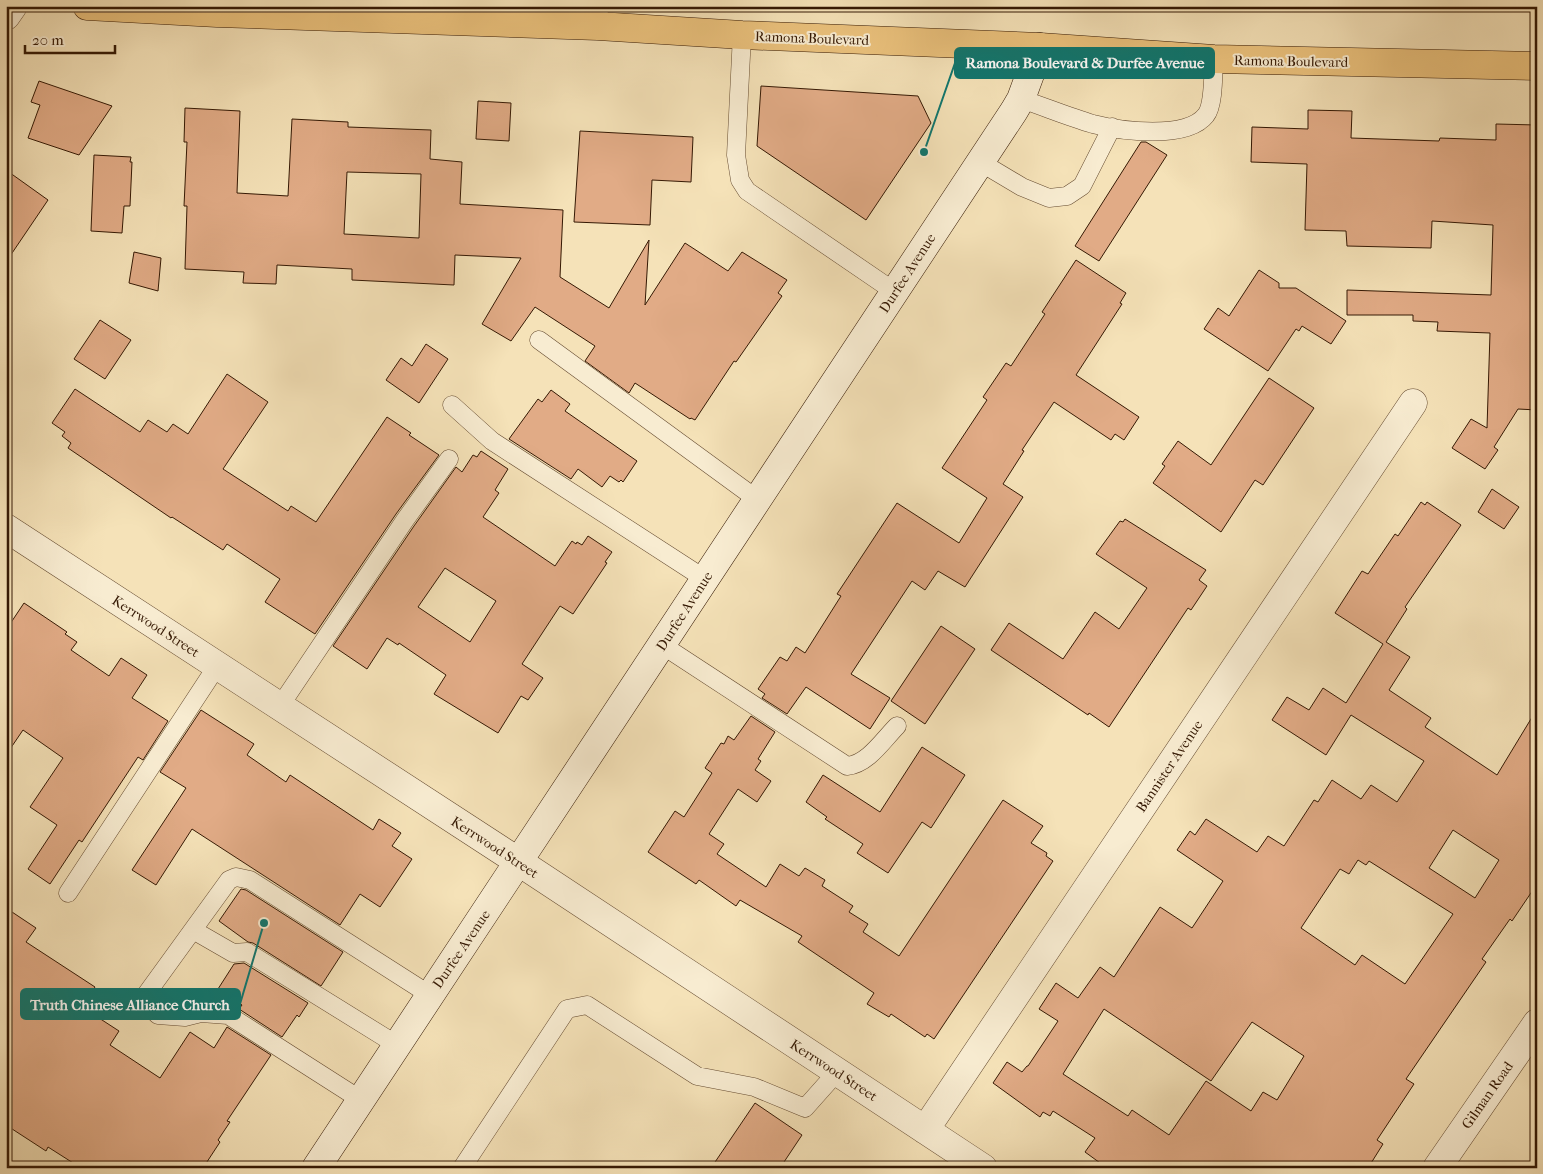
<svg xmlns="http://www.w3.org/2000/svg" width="1543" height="1174" font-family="'IM FELL French Canon',serif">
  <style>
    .building { fill: #e1ab86; stroke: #351904; fill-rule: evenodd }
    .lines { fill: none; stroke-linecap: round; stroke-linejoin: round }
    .service-casing { stroke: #654b31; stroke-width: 19 }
    .minor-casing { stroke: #654b31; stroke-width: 29 }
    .tertiary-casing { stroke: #654b31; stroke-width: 29 }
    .secondary-casing { stroke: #351904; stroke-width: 29 }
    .primary-casing { stroke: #351904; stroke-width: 29 }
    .service { stroke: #f8ecd1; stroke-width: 18 }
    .minor { stroke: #f8ecd1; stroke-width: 28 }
    .tertiary { stroke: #f8ecd1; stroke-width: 28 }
    .secondary { stroke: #f8ecd1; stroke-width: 28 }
    .primary { stroke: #eac17c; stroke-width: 28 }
    .labels { text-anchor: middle; stroke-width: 4; stroke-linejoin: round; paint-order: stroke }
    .street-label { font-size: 14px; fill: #351904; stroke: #f8ecd1 }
    .leader { fill: none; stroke: #0f766e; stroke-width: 2 }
    .callout-dot { fill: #0f766e; stroke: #f8ecd1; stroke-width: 2 }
    .callout { fill: #0f766e; stroke: #0f766e; stroke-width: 2 }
    .callout-label { font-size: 15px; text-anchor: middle; font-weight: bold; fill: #fff }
  </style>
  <rect width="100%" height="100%" fill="#f5e2b8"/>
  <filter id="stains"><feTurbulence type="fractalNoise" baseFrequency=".004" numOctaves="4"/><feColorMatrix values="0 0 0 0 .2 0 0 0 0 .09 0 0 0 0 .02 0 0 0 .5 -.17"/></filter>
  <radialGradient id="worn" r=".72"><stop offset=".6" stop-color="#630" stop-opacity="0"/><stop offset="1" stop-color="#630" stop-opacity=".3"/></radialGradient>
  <path class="building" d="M 39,81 L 112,106 L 79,155 L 28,138 L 40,105 L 31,102 Z
    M 761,86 L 918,96 L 931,123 L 866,220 L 757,146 Z
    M 478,101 L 511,103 L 509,141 L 476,139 Z
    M 185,108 L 240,111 L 237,193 L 288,196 L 292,119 L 348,122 L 348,127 L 431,130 L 430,159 L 462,162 L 460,204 L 563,210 L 560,277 L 609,308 L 649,240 L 645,305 L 685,243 L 728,271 L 742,252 L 787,280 L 778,293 L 782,296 L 736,362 L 734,361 L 695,420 L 691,418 L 690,419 L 635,383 L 629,393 L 585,361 L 595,346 L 535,307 L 511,341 L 482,324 L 521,258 L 455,255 L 454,285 L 352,280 L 352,269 L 277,265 L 276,284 L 243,283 L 244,272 L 185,269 L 187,206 L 184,206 L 187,142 L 184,142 ZM 347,172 L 421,174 L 419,238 L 344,234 Z
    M 1308,110 L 1352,111 L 1351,138 L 1439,141 L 1440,138 L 1496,140 L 1496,124 L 1537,125 L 1537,410 L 1518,409 L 1494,447 L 1498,450 L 1485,469 L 1452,448 L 1471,419 L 1487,428 L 1490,333 L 1437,331 L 1438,322 L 1413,321 L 1413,315 L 1347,315 L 1347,290 L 1491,295 L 1493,225 L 1432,221 L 1431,248 L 1347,246 L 1346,231 L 1305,230 L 1307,164 L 1251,162 L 1252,127 L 1308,129 Z
    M 580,131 L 693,137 L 691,182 L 652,180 L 650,225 L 574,222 Z
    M 1141,142 L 1146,142 L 1167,155 L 1099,261 L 1075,246 Z
    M 94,155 L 131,157 L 130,162 L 132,162 L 130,206 L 124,206 L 122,233 L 91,231 Z
    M 6,170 L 48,200 L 6,262 Z
    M 134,252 L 161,258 L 158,291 L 129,283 Z
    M 1076,260 L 1126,293 L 1120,303 L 1122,304 L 1076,375 L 1139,417 L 1124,440 L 1115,434 L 1111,440 L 1054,402 L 1022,450 L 1024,451 L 1003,484 L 1023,497 L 965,587 L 938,571 L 925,590 L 912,581 L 851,674 L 890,698 L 870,729 L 806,687 L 787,714 L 762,698 L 765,694 L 758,689 L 780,657 L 787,661 L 796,647 L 805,653 L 841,596 L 837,594 L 897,503 L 959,543 L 987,498 L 942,468 L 987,400 L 983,397 L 1006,363 L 1011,366 L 1045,314 L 1042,312 Z
    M 1259,270 L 1279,283 L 1279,288 L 1296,288 L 1346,321 L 1331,344 L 1302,326 L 1299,331 L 1296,329 L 1268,371 L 1204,329 L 1218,308 L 1229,316 Z
    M 100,320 L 131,340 L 105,379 L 74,359 Z
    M 426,344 L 448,359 L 419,403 L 386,380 L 401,358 L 412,366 Z
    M 227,374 L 268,402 L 223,469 L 288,511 L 291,506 L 316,522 L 387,417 L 411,433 L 409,435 L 439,455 L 396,514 L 315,634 L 265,602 L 280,579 L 227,544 L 223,550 L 172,517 L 171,518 L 68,448 L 71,443 L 62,436 L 65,432 L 52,423 L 75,389 L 140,432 L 148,420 L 167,432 L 173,424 L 188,434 Z
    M 1269,378 L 1314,408 L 1263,485 L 1255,480 L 1221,532 L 1153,483 L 1165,466 L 1162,464 L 1178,441 L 1211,465 Z
    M 551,390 L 570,404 L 565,411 L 637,461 L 623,482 L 621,480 L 619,482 L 610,476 L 602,487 L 578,469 L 571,479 L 509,439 L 538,399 L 542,402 Z
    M 481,451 L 508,469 L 495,490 L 499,493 L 483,517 L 555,566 L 572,541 L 576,544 L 577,542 L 582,545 L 588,536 L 612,552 L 605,562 L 607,563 L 573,614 L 560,606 L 522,664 L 543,678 L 528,700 L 521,696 L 498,733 L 434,694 L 446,675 L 399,643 L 398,645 L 387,638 L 367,669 L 333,646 L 414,526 L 456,467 L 462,472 L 473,455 L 477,457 ZM 445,568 L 496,601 L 470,642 L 418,607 Z
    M 1492,489 L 1519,507 L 1504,529 L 1478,512 Z
    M 1421,502 L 1425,505 L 1427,502 L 1461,525 L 1405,607 L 1407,609 L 1386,642 L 1410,657 L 1389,690 L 1431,718 L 1425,727 L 1497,775 L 1537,709 L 1537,884 L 1512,921 L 1510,919 L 1482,959 L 1486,962 L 1406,1079 L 1414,1084 L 1377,1140 L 1383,1144 L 1368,1168 L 1107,1168 L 1085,1152 L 1095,1138 L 1053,1111 L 1050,1116 L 1043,1112 L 1040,1117 L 993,1083 L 1007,1062 L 1022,1072 L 1027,1066 L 1028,1066 L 1058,1021 L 1039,1009 L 1056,983 L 1078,998 L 1100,967 L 1114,977 L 1160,907 L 1192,928 L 1223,881 L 1177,850 L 1190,831 L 1195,835 L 1206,819 L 1257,852 L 1268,836 L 1284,846 L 1314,800 L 1318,802 L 1332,780 L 1361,799 L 1371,785 L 1397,802 L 1424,761 L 1351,715 L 1326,755 L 1272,720 L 1287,697 L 1309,710 L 1323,688 L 1346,703 L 1383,644 L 1335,613 L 1362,571 L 1368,574 L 1395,534 L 1398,536 ZM 1453,830 L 1499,860 L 1475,898 L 1429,868 ZM 1358,860 L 1366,865 L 1369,861 L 1453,914 L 1405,984 L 1362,955 L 1355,965 L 1301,928 L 1340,869 L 1349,874 ZM 1104,1009 L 1211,1081 L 1252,1022 L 1304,1056 L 1277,1100 L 1263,1092 L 1251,1111 L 1206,1081 L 1169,1135 L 1132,1110 L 1128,1116 L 1063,1074 Z
    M 1125,519 L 1206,570 L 1199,580 L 1207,586 L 1191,610 L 1188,608 L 1109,727 L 1089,713 L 1088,715 L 991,650 L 1009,623 L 1063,659 L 1095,612 L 1119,629 L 1147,588 L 1096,554 L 1120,521 L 1123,522 Z
    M 24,603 L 67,632 L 65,634 L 77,642 L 71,650 L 109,676 L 121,658 L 147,675 L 132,698 L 168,721 L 143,760 L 138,757 L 82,842 L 79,840 L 50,884 L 28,869 L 57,825 L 30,807 L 63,758 L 23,730 L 6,755 L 6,630 Z
    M 941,626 L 975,649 L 925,724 L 891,701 Z
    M 201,710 L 254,744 L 247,755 L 286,782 L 290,775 L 373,830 L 379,819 L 401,833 L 392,846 L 412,859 L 380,907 L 360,894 L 340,925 L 192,829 L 156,885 L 132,870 L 186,788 L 160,772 Z
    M 751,716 L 775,732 L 758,759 L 761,761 L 755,770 L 771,781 L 757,802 L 738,789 L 709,834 L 724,844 L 717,854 L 766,887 L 780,864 L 799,876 L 805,868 L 825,880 L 822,886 L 853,906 L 849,912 L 868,924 L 863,932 L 899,956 L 1003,800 L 1043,826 L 1031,843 L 1047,853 L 1046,856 L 1053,861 L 934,1039 L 927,1034 L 925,1037 L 891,1014 L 889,1017 L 867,1004 L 874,993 L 798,942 L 802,936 L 740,900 L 736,906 L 699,880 L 696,884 L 648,852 L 675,811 L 684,817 L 712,773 L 705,768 L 721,743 L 724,744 L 728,736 L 734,740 Z
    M 922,747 L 965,775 L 931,828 L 922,822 L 888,873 L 857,853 L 863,844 L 825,819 L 827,817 L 806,802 L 823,775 L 880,812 Z
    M 241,889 L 246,890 L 343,952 L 321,986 L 253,943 L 248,942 L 219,921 Z
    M 6,908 L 36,928 L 26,942 L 95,987 L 82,1007 L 119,1031 L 110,1045 L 160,1078 L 190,1032 L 214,1048 L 227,1027 L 271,1055 L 227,1121 L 230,1122 L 218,1140 L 220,1142 L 203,1168 L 81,1168 L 48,1147 L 46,1151 L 6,1125 Z
    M 244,963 L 308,1003 L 299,1017 L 297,1015 L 282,1037 L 239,1009 L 242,1005 L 218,989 L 234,964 Z
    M 755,1103 L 802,1135 L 780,1168 L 711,1168 Z"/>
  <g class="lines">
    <defs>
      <path id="service" d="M 598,26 L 599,6
        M 742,35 L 736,155 L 740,180 L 747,191 L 895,292
        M 1021,99 C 1045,107 1069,117 1093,124 C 1120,131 1187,140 1206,115 C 1214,105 1213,73 1214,59
        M 980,162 L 1022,187 L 1049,198 L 1067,196 L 1082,186 L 1112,127
        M 539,340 L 758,500
        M 452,405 L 492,441 L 705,579
        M 662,645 L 847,766 C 868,764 883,740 897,726
        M 280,706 L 405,520 L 449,459
        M 68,893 L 217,666
        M 193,930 L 233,953 L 247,952 L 397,1045
        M 361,1100 L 228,1015 L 201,1013 L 185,1017 L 158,1015 L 142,1000 L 229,880 L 236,877 L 250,880 L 430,995
        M 462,1168 L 567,1009 L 587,1005 L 697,1076 L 754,1087 L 805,1108 L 837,1072"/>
      <path id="minor" d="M 6,528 L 519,862 L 983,1168
        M 925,1130 L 1413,403"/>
      <path id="tertiary" d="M 6,16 L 13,6
        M 1437,1168 L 1537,1023"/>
      <path id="secondary" d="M 316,1168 L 1014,111 L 1021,99 L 1040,47"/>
      <path id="primary" d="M 87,6 L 217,13 L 598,26 L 742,35 L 1040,47 L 1214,59 L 1537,66"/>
    </defs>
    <use href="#service" class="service-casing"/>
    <use href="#minor" class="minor-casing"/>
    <use href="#tertiary" class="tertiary-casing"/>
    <use href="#secondary" class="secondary-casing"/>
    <use href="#primary" class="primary-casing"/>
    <use href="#service" class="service"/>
    <use href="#minor" class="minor"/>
    <use href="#tertiary" class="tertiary"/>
    <use href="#secondary" class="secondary"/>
    <use href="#primary" class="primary"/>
  </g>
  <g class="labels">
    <g class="street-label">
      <text transform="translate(812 38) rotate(2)" y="5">Ramona Boulevard</text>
      <text transform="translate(1291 61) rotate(1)" y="5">Ramona Boulevard</text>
      <text transform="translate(907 273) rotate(-57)" y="5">Durfee Avenue</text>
      <text transform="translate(684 611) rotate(-57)" y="5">Durfee Avenue</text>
      <text transform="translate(156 626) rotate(33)" y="5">Kerrwood Street</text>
      <text transform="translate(1169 766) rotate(-56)" y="5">Bannister Avenue</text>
      <text transform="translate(495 847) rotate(33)" y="5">Kerrwood Street</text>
      <text transform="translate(461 949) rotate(-56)" y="5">Durfee Avenue</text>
      <text transform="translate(834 1070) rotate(33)" y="5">Kerrwood Street</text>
      <text transform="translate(1487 1095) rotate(-55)" y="5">Gilman Road</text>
    </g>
  </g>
  <path class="leader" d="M924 152L955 63M264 923L240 1004"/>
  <g class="callout-dot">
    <circle cx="924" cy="152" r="5"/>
    <circle cx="264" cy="923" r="5"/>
  </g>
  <g class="callout">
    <rect x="955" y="48" width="259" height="30" rx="5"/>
    <rect x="21" y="989" width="219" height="30" rx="5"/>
  </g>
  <g class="callout-label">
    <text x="1085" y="68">Ramona Boulevard &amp; Durfee Avenue</text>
    <text x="130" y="1010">Truth Chinese Alliance Church</text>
  </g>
  <rect width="1543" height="1174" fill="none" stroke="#f5e2b8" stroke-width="25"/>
  <rect x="8" y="8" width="1528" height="1159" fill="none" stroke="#351904" stroke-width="2.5"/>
  <rect x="12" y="12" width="1518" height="1149" fill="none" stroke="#351904"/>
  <path d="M25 45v8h90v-8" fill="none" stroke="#351904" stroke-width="2.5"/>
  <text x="32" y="45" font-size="15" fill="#351904" stroke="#f8ecd1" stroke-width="4" paint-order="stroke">20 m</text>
  <rect width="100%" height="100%" filter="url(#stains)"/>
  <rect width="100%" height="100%" fill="url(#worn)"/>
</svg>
